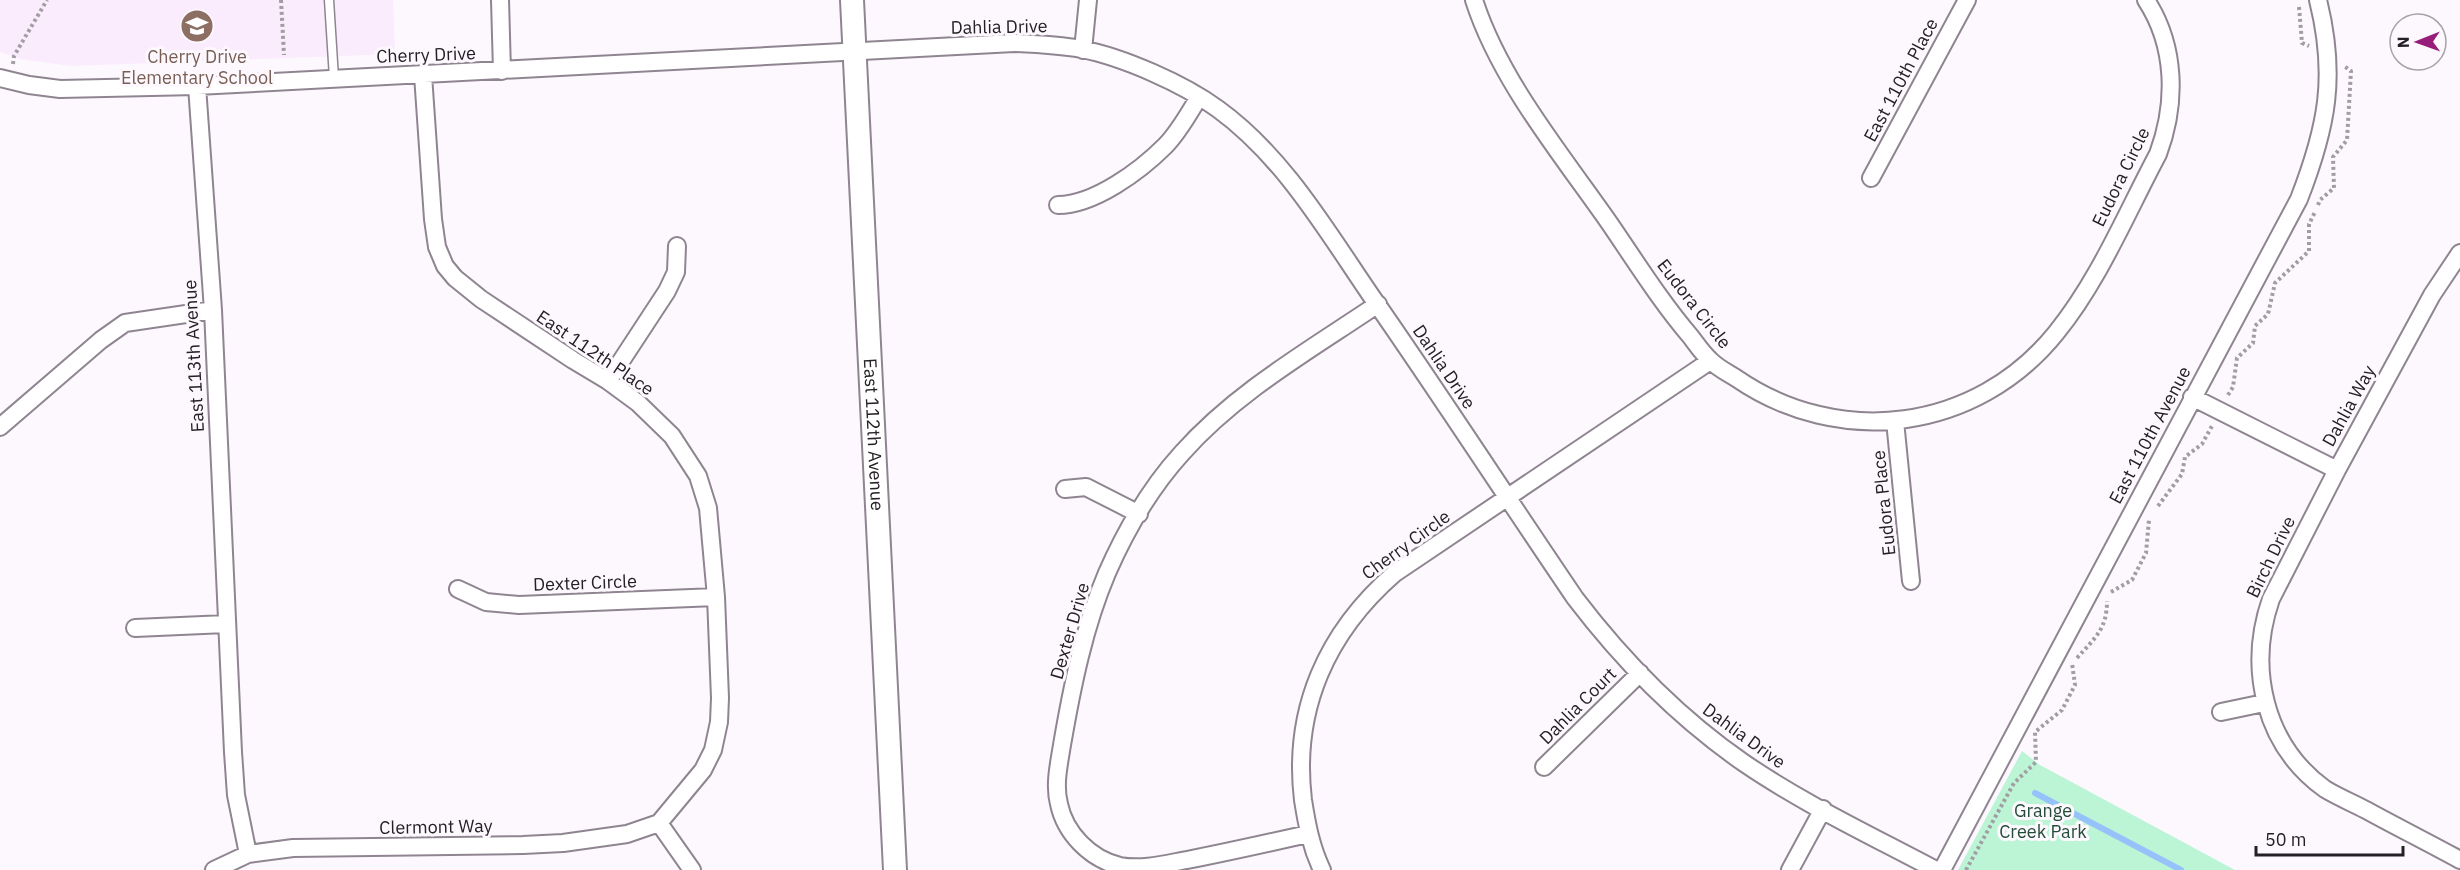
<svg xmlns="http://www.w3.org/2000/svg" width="2460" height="870" font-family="'IBM Plex Sans',sans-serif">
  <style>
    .built { fill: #faecfd }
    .green { fill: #bcf5d6 }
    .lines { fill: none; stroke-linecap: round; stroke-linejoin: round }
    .stream { stroke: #95c2fb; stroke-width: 6 }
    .lane-casing { stroke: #8f8591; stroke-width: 11 }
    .street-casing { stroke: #8f8591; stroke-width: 20 }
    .secondary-casing { stroke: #8f8591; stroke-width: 26 }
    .path { stroke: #a29da3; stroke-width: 4; stroke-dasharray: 3 3; stroke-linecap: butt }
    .lane { stroke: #fff; stroke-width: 8 }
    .street { stroke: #fff; stroke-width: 16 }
    .secondary { stroke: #fff; stroke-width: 22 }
    .labels { text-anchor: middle; stroke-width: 6; stroke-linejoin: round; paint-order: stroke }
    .street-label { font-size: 18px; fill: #242025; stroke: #fdf8fe }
    .education-label { font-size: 18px; fill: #785e54; stroke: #fdf8fe }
    .park-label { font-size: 18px; fill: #224c38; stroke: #fdf8fe }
  </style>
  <rect width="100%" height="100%" fill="#fdf8fe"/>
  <path class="built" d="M 0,0 L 393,0 L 395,54 L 70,66 L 21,59 L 0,52 Z"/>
  <path class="green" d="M 2022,751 L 2040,765 L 2235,870 L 1958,870 Z"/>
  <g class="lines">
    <path class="stream" d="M 2035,793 L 2181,870"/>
    <defs>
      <path id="lane" d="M 329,0 L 334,78"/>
      <path id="street" d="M 500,0 L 502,71
        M 1474,0 C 1500,81 1562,155 1610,224 C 1636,262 1661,302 1691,337 C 1697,345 1703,354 1711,361 C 1718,368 1728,373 1736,378 C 1839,449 1976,432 2056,333 C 2099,280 2126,214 2158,154 C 2177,103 2176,46 2146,0
        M 1083,50 L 1088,0
        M 0,78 L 29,85 L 60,89 L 197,86 L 1014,43 C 1036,44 1059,45 1081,49 C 1123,57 1184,84 1218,109 C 1284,157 1326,230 1372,297 C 1441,396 1507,498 1575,598 C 1623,661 1679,718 1744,763 C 1804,804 1872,836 1936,870
        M 197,86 L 213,310 L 233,752 L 236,795 L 248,854
        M 1871,178 L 1967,0
        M 1058,205 C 1094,205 1140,171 1165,146 C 1179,132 1189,113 1199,97
        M 2460,253 L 2432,295 L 2337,470 L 2271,599 C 2247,668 2264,745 2325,789 C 2338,797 2353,803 2366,810 C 2397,827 2429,843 2460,860
        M 608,381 L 667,291 L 676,272 L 677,246
        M 2192,397 L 2337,470
        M 1895,421 L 1911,581
        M 0,427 L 101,340 L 125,323 L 213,310
        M 1065,489 L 1086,487 L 1139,514
        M 458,589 L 486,602 L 519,605 L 716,597
        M 135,628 L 226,624
        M 2221,712 L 2264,703
        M 1544,767 L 1640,673
        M 659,823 L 692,870
        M 1308,834 C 1268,843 1228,852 1187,860 C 1165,864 1142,870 1120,866 C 1090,859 1065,833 1059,804 C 1054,785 1059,764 1062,745 C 1072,687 1084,627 1107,573 C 1125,532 1151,487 1182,453 C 1236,392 1310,350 1378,304
        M 214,870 L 248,854 L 293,848 L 523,845 L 563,843 L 627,834 L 659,823 L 703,770 L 713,750 L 719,722 L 720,698 L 716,597 L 708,508 L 698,476 L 672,436 L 638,403 L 608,381 L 573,360 L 481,299 L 455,278 L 445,266 L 437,247 L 433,219 L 423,75
        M 1322,870 C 1311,847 1307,825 1303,800 C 1292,709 1327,632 1395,573 L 1710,361
        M 1790,870 L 1823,809
        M 1942,870 L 2299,199 C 2327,127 2337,76 2318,0"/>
      <g id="secondary">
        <path id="s1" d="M 852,0 L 895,870"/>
      </g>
    </defs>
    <use href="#lane" class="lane-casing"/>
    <use href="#street" class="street-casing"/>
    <use href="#secondary" class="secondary-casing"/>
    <path class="path" d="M 281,0 L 284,55
      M 2299,7 L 2302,43 L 2309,46
      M 13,64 L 14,56 L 47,0
      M 2318,205 L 2320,200 L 2334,188 L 2333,157 L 2347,140 L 2351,71 L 2344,66
      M 2228,395 L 2233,387 L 2237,358 L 2253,343 L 2255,326 L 2268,314 L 2275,283 L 2309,251 L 2309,224 L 2315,212
      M 2158,506 L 2182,474 L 2185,457 L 2202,444 L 2212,426
      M 2111,592 L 2132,580 L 2146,553 L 2149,520
      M 2077,658 C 2095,638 2107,629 2107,601
      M 1966,870 L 2014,783 L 2036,762 L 2035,732 L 2062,710 L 2075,685 L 2072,663"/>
    <use href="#lane" class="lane"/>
    <use href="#street" class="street"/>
    <use href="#secondary" class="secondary"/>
  </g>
  <defs>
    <symbol id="school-disc" viewBox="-11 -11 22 22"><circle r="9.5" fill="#8d6e63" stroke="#fdf8fe"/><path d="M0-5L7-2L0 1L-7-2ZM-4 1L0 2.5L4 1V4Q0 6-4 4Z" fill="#fff"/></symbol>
  </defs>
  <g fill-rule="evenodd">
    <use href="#school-disc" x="178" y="7" width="38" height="38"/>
  </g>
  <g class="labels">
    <g class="street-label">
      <text transform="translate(999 27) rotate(-1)" y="6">Dahlia Drive</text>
      <text transform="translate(426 55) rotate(-2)" y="6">Cherry Drive</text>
      <text transform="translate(1901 80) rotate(-62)" y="6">East 110th Place</text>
      <text transform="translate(2121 177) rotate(-64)" y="6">Eudora Circle</text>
      <text transform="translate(1694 304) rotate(52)" y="6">Eudora Circle</text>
      <text transform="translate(595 353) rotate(34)" y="6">East 112th Place</text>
      <text transform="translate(194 356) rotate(-93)" y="6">East 113th Avenue</text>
      <text transform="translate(1444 367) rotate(56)" y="6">Dahlia Drive</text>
      <text transform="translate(2349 406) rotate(-61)" y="6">Dahlia Way</text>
      <text dy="6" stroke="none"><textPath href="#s1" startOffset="435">East 112th Avenue</textPath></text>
      <text transform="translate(2150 435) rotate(-62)" y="6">East 110th Avenue</text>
      <text transform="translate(1884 503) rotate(-96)" y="6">Eudora Place</text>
      <text transform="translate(1406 545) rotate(-36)" y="6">Cherry Circle</text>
      <text transform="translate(2271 557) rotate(-64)" y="6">Birch Drive</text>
      <text transform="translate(585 583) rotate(-2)" y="6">Dexter Circle</text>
      <text transform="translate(1070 631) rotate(-74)" y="6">Dexter Drive</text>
      <text transform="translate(1578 706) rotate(-45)" y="6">Dahlia Court</text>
      <text transform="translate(1744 736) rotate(36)" y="6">Dahlia Drive</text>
      <text transform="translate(436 827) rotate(-1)" y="6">Clermont Way</text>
    </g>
    <g class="education-label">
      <text x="197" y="63">Cherry Drive<tspan x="197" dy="21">Elementary School</tspan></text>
    </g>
    <g class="park-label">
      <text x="2043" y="817">Grange<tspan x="2043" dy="21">Creek Park</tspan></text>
    </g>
  </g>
  <g transform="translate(2418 42) rotate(269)"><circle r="28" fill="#fdf8fe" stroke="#a6a2a7" stroke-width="1.5"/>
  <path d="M0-4.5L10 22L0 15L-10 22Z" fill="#961e7a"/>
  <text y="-9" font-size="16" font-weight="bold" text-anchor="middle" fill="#242025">N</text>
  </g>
  <path d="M2256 846v9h147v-9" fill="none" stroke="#242025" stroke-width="3"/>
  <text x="2265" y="846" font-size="18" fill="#242025" stroke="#fdf8fe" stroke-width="4.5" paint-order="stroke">50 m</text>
</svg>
